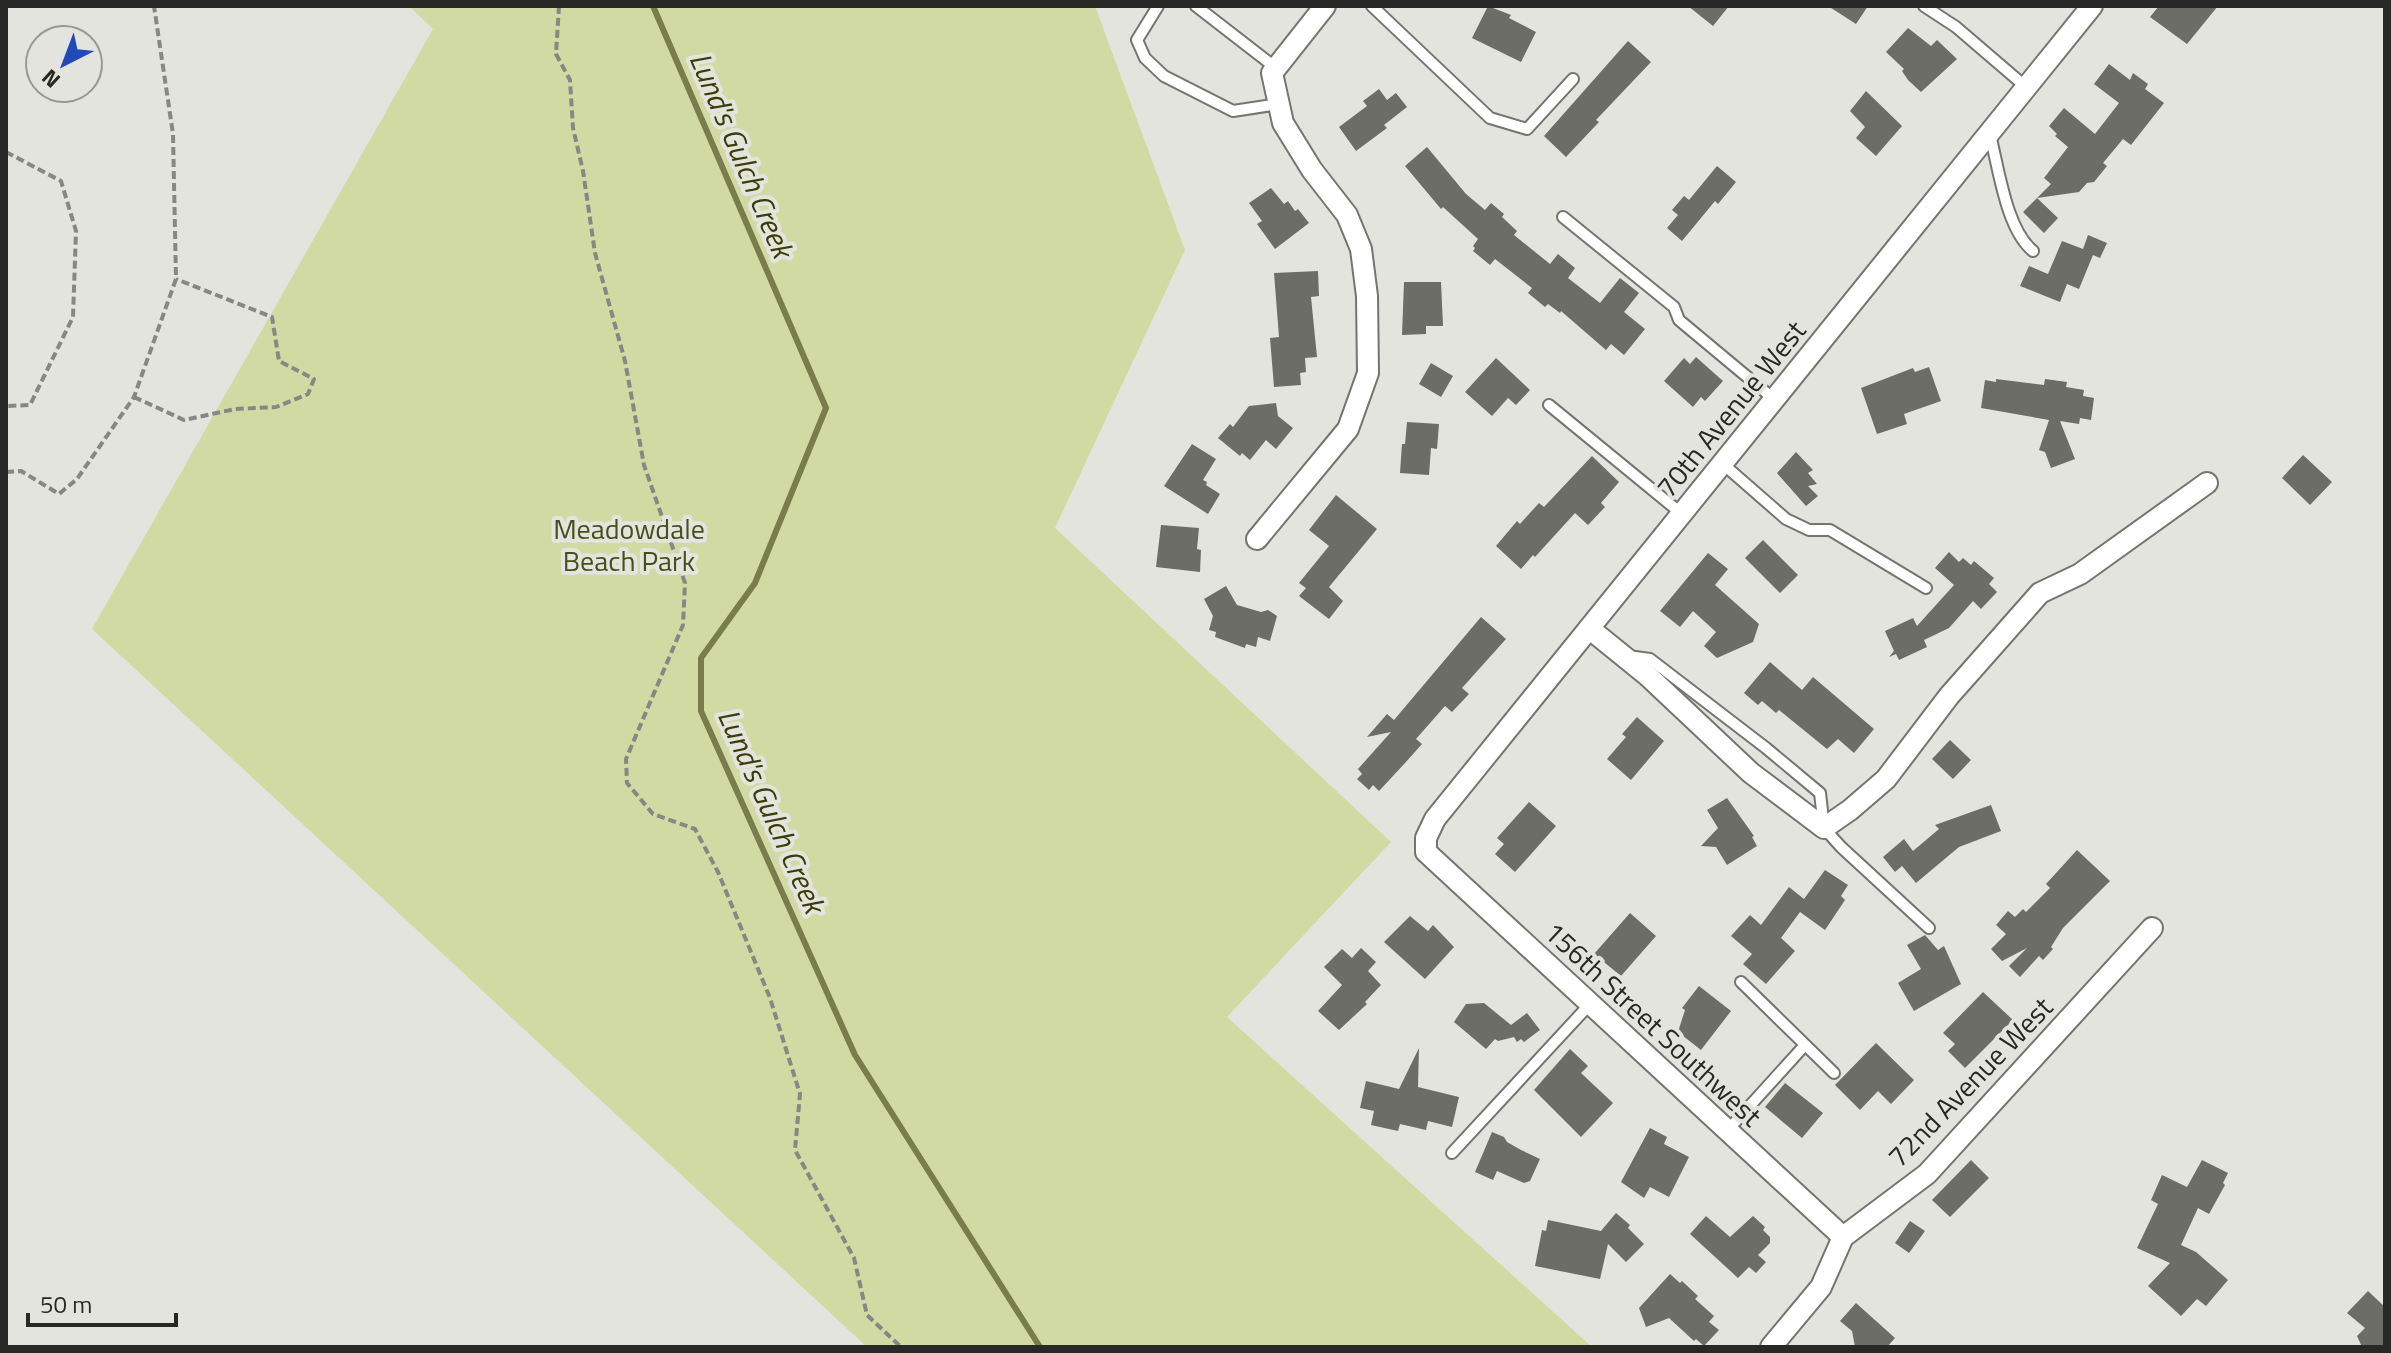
<svg xmlns="http://www.w3.org/2000/svg" width="2391" height="1353" font-family="'Titillium Web',sans-serif">
  <style>
    .green { fill: #d2daa4 }
    .lines { fill: none; stroke-linecap: round; stroke-linejoin: round }
    .stream { stroke: #787d4b; stroke-width: 6 }
    .building { fill: #6c6d67 }
    .service-casing { stroke: #74756f; stroke-width: 14 }
    .minor-casing { stroke: #74756f; stroke-width: 24 }
    .path { stroke: #878783; stroke-width: 4; stroke-dasharray: 8 4; stroke-linecap: butt }
    .service { stroke: #fff; stroke-width: 10 }
    .minor { stroke: #fff; stroke-width: 20 }
    .labels { text-anchor: middle; stroke-width: 8; stroke-linejoin: round; paint-order: stroke }
    .street-label { font-size: 28px; fill: #282826; stroke: #e3e4dd }
    .park-label { font-size: 28px; fill: #4a4f1a; stroke: #e3e4dd }
    .water-label { font-size: 30px; font-style: italic; fill: #393e05; stroke: #e3e4dd }
  </style>
  <rect width="100%" height="100%" fill="#e3e4dd"/>
  <path class="green" d="M 409,6 L 1095,6 L 1185,250 L 1055,528 L 1391,842 L 1227,1017 L 1592,1347 L 867,1347 L 92,629 L 433,29 Z"/>
  <g class="lines">
    <path class="stream" d="M 653,6 L 826,408 L 755,583 L 701,658 L 701,711 L 855,1055 L 1040,1347"/>
  </g>
  <path class="building" d="M 1488,6 L 1511,15 L 1509,18 L 1536,32 L 1521,62 L 1472,38 Z
    M 1688,6 L 1729,6 L 1713,26 Z
    M 1828,6 L 1868,6 L 1856,24 Z
    M 2159,6 L 2218,6 L 2187,44 L 2150,17 Z
    M 1908,28 L 1931,46 L 1937,40 L 1957,59 L 1921,92 L 1908,80 L 1902,71 L 1904,69 L 1886,52 Z
    M 1628,41 L 1651,62 L 1596,120 L 1599,122 L 1566,157 L 1544,136 Z
    M 2109,64 L 2130,80 L 2133,73 L 2148,84 L 2145,89 L 2164,103 L 2131,145 L 2123,139 L 2103,163 L 2107,166 L 2094,182 L 2087,183 L 2079,192 L 2037,198 L 2051,184 L 2044,178 L 2068,147 L 2055,136 L 2057,134 L 2049,126 L 2064,108 L 2095,134 L 2119,103 L 2094,84 Z
    M 1379,89 L 1387,100 L 1396,93 L 1407,107 L 1384,125 L 1387,128 L 1356,151 L 1339,127 L 1367,106 L 1363,101 Z
    M 1866,91 L 1902,126 L 1876,156 L 1856,138 L 1865,127 L 1850,111 Z
    M 1427,147 L 1466,194 L 1485,210 L 1491,203 L 1504,214 L 1502,217 L 1517,231 L 1514,235 L 1550,264 L 1558,254 L 1575,268 L 1568,278 L 1600,303 L 1620,278 L 1639,293 L 1624,312 L 1645,329 L 1624,355 L 1611,344 L 1606,350 L 1561,311 L 1560,313 L 1548,304 L 1545,307 L 1528,293 L 1532,288 L 1495,259 L 1490,265 L 1473,251 L 1475,248 L 1473,246 L 1478,239 L 1443,207 L 1441,209 L 1405,166 Z
    M 1717,166 L 1736,182 L 1718,204 L 1715,201 L 1682,241 L 1667,228 L 1678,215 L 1672,210 L 1684,196 L 1689,200 Z
    M 1271,188 L 1284,204 L 1288,201 L 1295,211 L 1298,209 L 1309,223 L 1275,249 L 1257,224 L 1262,221 L 1249,203 Z
    M 2037,198 L 2058,218 L 2044,233 L 2023,212 Z
    M 2088,235 L 2107,243 L 2100,258 L 2093,255 L 2079,289 L 2067,284 L 2060,302 L 2020,286 L 2029,266 L 2048,274 L 2062,241 L 2083,249 Z
    M 1318,271 L 1319,296 L 1311,297 L 1317,357 L 1305,358 L 1306,372 L 1300,373 L 1301,385 L 1274,387 L 1270,338 L 1279,337 L 1274,273 Z
    M 1404,282 L 1441,282 L 1443,326 L 1426,326 L 1426,334 L 1402,335 Z
    M 1696,357 L 1723,381 L 1705,401 L 1701,397 L 1693,407 L 1664,381 L 1684,358 L 1690,364 Z
    M 1496,358 L 1530,390 L 1516,405 L 1508,398 L 1492,416 L 1465,392 Z
    M 1431,363 L 1453,376 L 1441,397 L 1419,384 Z
    M 1929,367 L 1941,401 L 1904,414 L 1907,424 L 1877,434 L 1861,388 L 1913,368 L 1915,372 Z
    M 1996,379 L 2044,385 L 2045,379 L 2067,382 L 2066,387 L 2084,390 L 2083,396 L 2094,398 L 2091,420 L 2080,418 L 2079,424 L 2060,421 L 2075,459 L 2051,468 L 2045,452 L 2039,450 L 2049,420 L 1981,408 L 1985,380 L 1996,382 Z
    M 1276,403 L 1278,416 L 1293,428 L 1276,449 L 1266,440 L 1250,460 L 1242,453 L 1240,456 L 1218,438 L 1230,424 L 1233,427 L 1249,406 Z
    M 1407,422 L 1439,424 L 1437,449 L 1431,448 L 1429,475 L 1400,473 L 1402,444 L 1405,444 Z
    M 1192,444 L 1216,459 L 1203,480 L 1207,482 L 1206,485 L 1220,494 L 1208,514 L 1164,486 Z
    M 1796,452 L 1813,470 L 1808,473 L 1817,484 L 1808,486 L 1818,496 L 1806,506 L 1777,473 Z
    M 2303,455 L 2332,482 L 2310,505 L 2282,478 Z
    M 1592,456 L 1619,482 L 1601,503 L 1605,507 L 1588,525 L 1575,513 L 1535,557 L 1533,555 L 1521,569 L 1496,546 L 1517,521 L 1520,524 L 1539,503 L 1544,507 Z
    M 1336,495 L 1377,529 L 1329,587 L 1343,601 L 1329,619 L 1299,596 L 1306,588 L 1299,583 L 1329,546 L 1309,530 Z
    M 1161,525 L 1199,528 L 1197,549 L 1201,550 L 1200,572 L 1156,567 Z
    M 1763,540 L 1798,575 L 1780,593 L 1745,558 Z
    M 1949,552 L 1959,562 L 1963,558 L 1971,565 L 1974,561 L 1994,578 L 1989,584 L 1997,592 L 1981,609 L 1973,601 L 1949,628 L 1924,640 L 1927,647 L 1899,660 L 1896,654 L 1889,657 L 1894,651 L 1885,631 L 1913,618 L 1917,626 L 1954,585 L 1935,568 Z
    M 1708,553 L 1728,569 L 1715,585 L 1759,624 L 1753,642 L 1717,658 L 1704,646 L 1716,632 L 1693,611 L 1680,627 L 1660,611 Z
    M 1226,586 L 1237,605 L 1261,612 L 1268,610 L 1277,616 L 1270,641 L 1258,637 L 1256,647 L 1246,644 L 1245,648 L 1215,637 L 1216,632 L 1209,630 L 1213,616 L 1204,599 Z
    M 1481,617 L 1506,639 L 1462,688 L 1469,694 L 1452,712 L 1445,706 L 1416,739 L 1422,744 L 1405,763 L 1379,791 L 1373,785 L 1369,790 L 1357,779 L 1362,774 L 1358,769 L 1391,732 L 1367,737 L 1387,714 L 1394,720 Z
    M 1770,662 L 1802,690 L 1813,677 L 1874,729 L 1854,753 L 1838,739 L 1827,749 L 1779,710 L 1776,713 L 1762,701 L 1758,705 L 1744,693 Z
    M 1637,717 L 1664,741 L 1631,780 L 1607,759 L 1626,737 L 1622,734 Z
    M 1950,740 L 1971,760 L 1953,779 L 1932,759 Z
    M 1727,798 L 1754,836 L 1752,837 L 1757,846 L 1727,865 L 1716,847 L 1701,846 L 1718,828 L 1707,810 Z
    M 1529,802 L 1556,826 L 1515,872 L 1495,854 L 1504,844 L 1497,838 Z
    M 1991,805 L 2001,831 L 1959,847 L 1916,883 L 1902,866 L 1895,872 L 1883,857 L 1904,839 L 1913,851 L 1939,829 L 1935,825 Z
    M 2077,850 L 2110,881 L 2063,928 L 2051,947 L 2053,949 L 2043,960 L 2039,956 L 2020,977 L 2009,966 L 2027,948 L 2002,961 L 1991,949 L 2006,934 L 1996,925 L 2008,911 L 2015,917 L 2023,909 L 2026,912 L 2050,888 L 2046,884 Z
    M 1825,870 L 1848,885 L 1841,896 L 1845,900 L 1825,930 L 1800,912 L 1781,938 L 1795,951 L 1766,984 L 1743,964 L 1752,954 L 1731,936 L 1750,915 L 1761,925 L 1789,887 L 1804,899 Z
    M 1630,913 L 1656,936 L 1621,976 L 1594,954 Z
    M 1410,916 L 1428,931 L 1433,925 L 1454,947 L 1425,979 L 1384,942 Z
    M 1925,935 L 1938,950 L 1944,946 L 1961,984 L 1914,1011 L 1898,983 L 1921,969 L 1907,945 Z
    M 1361,948 L 1376,962 L 1368,971 L 1381,985 L 1365,1002 L 1367,1004 L 1339,1030 L 1318,1011 L 1342,985 L 1324,967 L 1342,949 L 1352,958 Z
    M 1699,986 L 1731,1011 L 1701,1050 L 1678,1032 L 1685,1010 L 1682,1008 Z
    M 1983,992 L 2013,1020 L 1965,1068 L 1948,1051 L 1955,1044 L 1943,1033 Z
    M 1484,1003 L 1511,1025 L 1527,1013 L 1540,1030 L 1524,1042 L 1521,1039 L 1517,1042 L 1514,1037 L 1498,1041 L 1495,1039 L 1486,1049 L 1454,1022 L 1466,1004 Z
    M 1876,1043 L 1914,1080 L 1891,1104 L 1878,1091 L 1860,1110 L 1835,1085 Z
    M 1419,1048 L 1418,1087 L 1459,1097 L 1452,1127 L 1428,1121 L 1426,1130 L 1400,1124 L 1398,1131 L 1371,1125 L 1374,1111 L 1360,1108 L 1366,1081 L 1399,1089 Z
    M 1570,1049 L 1588,1066 L 1581,1073 L 1613,1103 L 1581,1137 L 1534,1090 Z
    M 1785,1083 L 1823,1113 L 1802,1138 L 1765,1107 Z
    M 1650,1128 L 1667,1137 L 1664,1144 L 1689,1157 L 1669,1197 L 1650,1187 L 1644,1198 L 1621,1182 Z
    M 1492,1132 L 1504,1137 L 1507,1142 L 1521,1150 L 1540,1159 L 1530,1181 L 1524,1183 L 1497,1171 L 1493,1180 L 1475,1172 Z
    M 1971,1160 L 1989,1178 L 1950,1217 L 1932,1200 Z
    M 2202,1160 L 2228,1173 L 2223,1183 L 2225,1185 L 2209,1214 L 2198,1208 L 2181,1245 L 2196,1252 L 2228,1280 L 2206,1306 L 2197,1299 L 2181,1316 L 2148,1286 L 2170,1263 L 2137,1248 L 2158,1204 L 2151,1200 L 2162,1175 L 2187,1187 Z
    M 1616,1213 L 1630,1225 L 1628,1228 L 1644,1244 L 1626,1262 L 1608,1244 L 1600,1279 L 1535,1266 L 1542,1230 L 1546,1231 L 1548,1220 L 1601,1231 Z
    M 1706,1216 L 1730,1237 L 1753,1216 L 1765,1227 L 1763,1230 L 1770,1237 L 1770,1243 L 1758,1255 L 1766,1262 L 1756,1273 L 1749,1267 L 1738,1278 L 1690,1234 Z
    M 1910,1221 L 1925,1231 L 1909,1253 L 1895,1243 Z
    M 1670,1274 L 1680,1283 L 1682,1281 L 1698,1296 L 1695,1299 L 1714,1316 L 1709,1322 L 1719,1330 L 1704,1346 L 1696,1339 L 1694,1341 L 1669,1318 L 1646,1327 L 1639,1308 Z
    M 2368,1291 L 2385,1307 L 2385,1347 L 2362,1347 L 2357,1336 L 2365,1328 L 2347,1313 Z
    M 1856,1303 L 1895,1338 L 1887,1347 L 1855,1347 L 1852,1331 L 1840,1321 Z"/>
  <g class="lines">
    <defs>
      <path id="service" d="M 1158,6 L 1137,40 L 1145,58 L 1164,76 L 1233,111 L 1279,104
        M 1196,6 L 1276,68
        M 1372,6 L 1490,118 L 1527,129 L 1573,79
        M 1924,6 L 1956,27 L 2026,87
        M 1990,135 C 1999,169 2006,229 2033,251
        M 1563,217 L 1674,307 L 1679,320 L 1775,400
        M 1549,405 L 1682,514
        M 1723,464 L 1786,519 L 1809,530 L 1830,530 L 1926,588
        M 1628,656 L 1650,659 L 1766,748 L 1820,793 L 1824,828 L 1841,847 L 1929,928
        M 1741,982 L 1834,1073
        M 1727,1131 L 1805,1045
        M 1452,1153 L 1590,1004"/>
      <path id="minor" d="M 1257,539 L 1348,429 L 1368,373 L 1367,296 L 1361,249 L 1347,215 L 1312,170 L 1283,123 L 1272,73 L 1325,6
        M 1590,629 L 1648,676 L 1751,773 L 1824,828 L 1850,810 L 1886,779 L 1949,696 L 2040,593 L 2080,574 L 2207,483
        M 1843,1237 L 1426,852 L 1426,838 L 1435,819 L 2092,6
        M 1771,1347 L 1821,1287 L 1843,1237 L 1927,1174 L 2152,928"/>
    </defs>
    <use href="#service" class="service-casing"/>
    <use href="#minor" class="minor-casing"/>
    <path class="path" d="M 559,6 L 556,54 L 570,80 L 573,128 L 583,171 L 595,253 L 625,361 L 644,465 L 685,583 L 683,625 L 626,759 L 627,783 L 653,814 L 695,829 L 718,872 L 770,998 L 800,1094 L 795,1150 L 854,1258 L 867,1315 L 901,1347
      M 6,152 L 61,181 L 76,231 L 73,317 L 30,405 L 6,406
      M 134,397 L 184,420 L 235,409 L 276,407 L 308,394 L 314,379 L 279,361 L 272,317 L 176,279
      M 6,472 L 21,471 L 59,494 L 77,479 L 134,397 L 176,279 L 173,134 L 154,6"/>
    <use href="#service" class="service"/>
    <use href="#minor" class="minor"/>
  </g>
  <g class="labels">
    <g class="street-label">
      <text transform="translate(1731 409) rotate(-51)" y="10">70th Avenue West</text>
      <text transform="translate(1653 1024) rotate(43)" y="10">156th Street Southwest</text>
      <text transform="translate(1970 1082) rotate(-46)" y="10">72nd Avenue West</text>
    </g>
    <g class="park-label">
      <text x="629" y="539">Meadowdale<tspan x="629" dy="32">Beach Park</tspan></text>
    </g>
    <g class="water-label">
      <text transform="translate(741 155) rotate(67)" y="10">Lund's Gulch Creek</text>
      <text transform="translate(771 811) rotate(66)" y="10">Lund's Gulch Creek</text>
    </g>
  </g>
  <rect width="2391" height="1353" fill="none" stroke="#282826" stroke-width="16"/>
  <g transform="translate(64 64) rotate(222)"><circle r="38" fill="#e3e4dd" stroke="#989994" stroke-width="2"/>
  <path d="M0-6L14 30L0 20L-14 30Z" fill="#214ab8"/>
  <text y="-12" font-size="22" font-weight="bold" text-anchor="middle" fill="#282826">N</text>
  </g>
  <path d="M28 1313v12h148v-12" fill="none" stroke="#282826" stroke-width="4"/>
  <text x="40" y="1313" font-size="24" fill="#282826" stroke="#e3e4dd" stroke-width="6" paint-order="stroke">50 m</text>
</svg>
